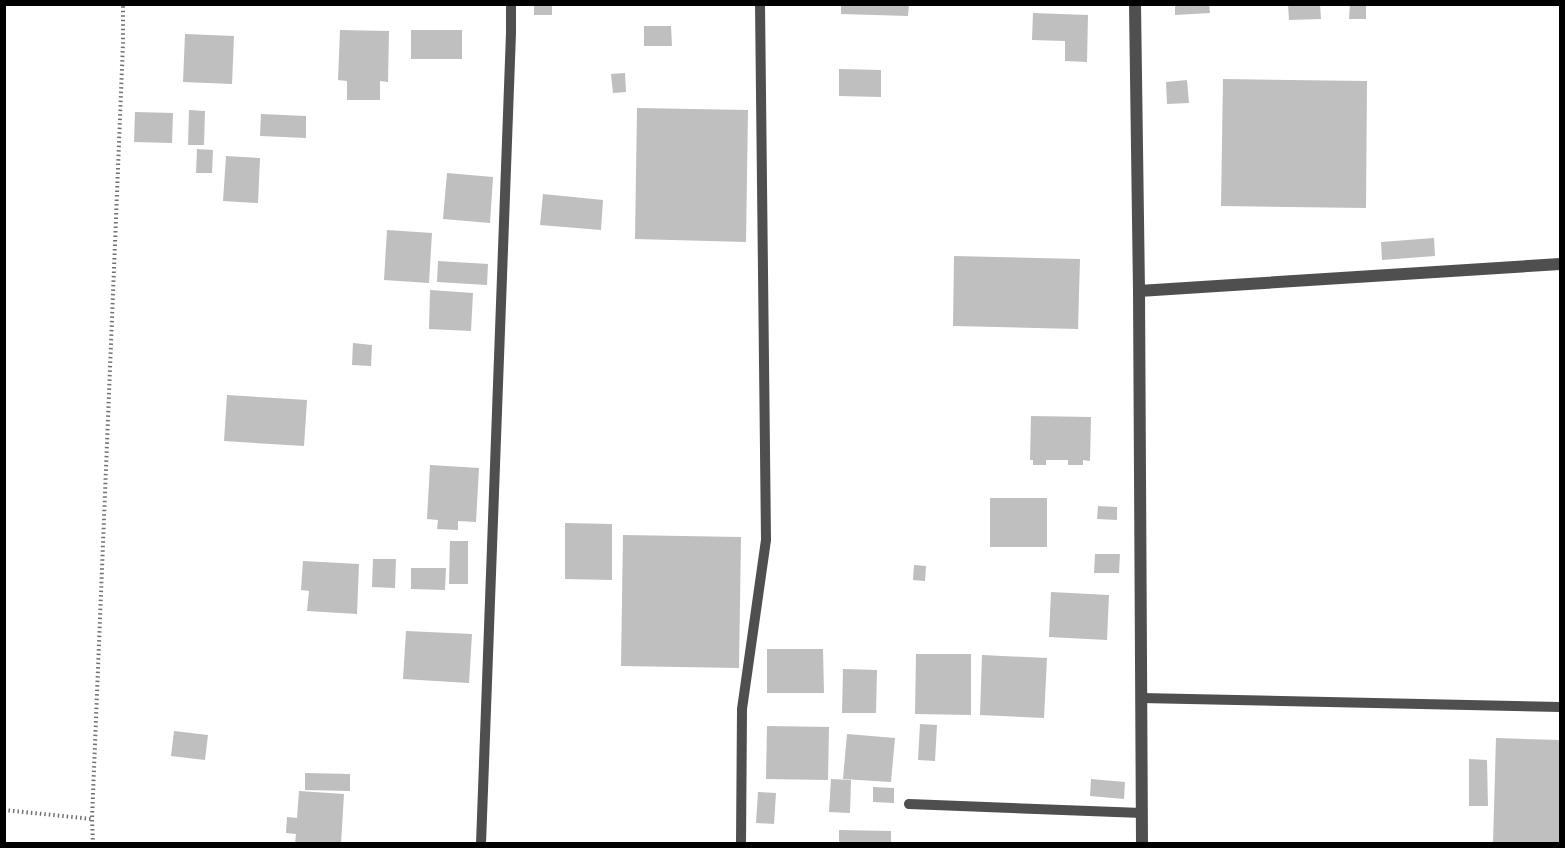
<svg xmlns="http://www.w3.org/2000/svg" width="1565" height="848" font-family="'Fira Sans Condensed',sans-serif">
  <style>
    .building { fill: #bfbfbf }
    .lines { fill: none; stroke-linecap: round; stroke-linejoin: round }
    .path { stroke: #717171; stroke-width: 4; stroke-dasharray: 1.5 3; stroke-linecap: butt }
    .lane { stroke: #4f4f4f; stroke-width: 10 }
    .street { stroke: #4f4f4f; stroke-width: 12 }
  </style>
  <rect width="100%" height="100%" fill="#fff"/>
  <path class="building" d="M 534,4 L 552,4 L 552,15 L 534,15 Z
    M 841,4 L 909,4 L 908,16 L 841,14 Z
    M 1175,4 L 1209,4 L 1210,13 L 1175,15 Z
    M 1288,4 L 1320,4 L 1321,19 L 1289,20 Z
    M 1350,4 L 1366,4 L 1366,19 L 1349,19 Z
    M 1033,13 L 1088,15 L 1087,62 L 1065,61 L 1065,41 L 1032,40 Z
    M 644,26 L 671,26 L 672,46 L 644,46 Z
    M 340,30 L 389,31 L 388,82 L 380,81 L 380,100 L 347,100 L 347,81 L 338,80 Z
    M 411,30 L 462,30 L 462,59 L 411,59 Z
    M 185,34 L 234,36 L 232,84 L 183,82 Z
    M 839,69 L 881,70 L 881,97 L 839,96 Z
    M 625,73 L 626,92 L 613,93 L 611,74 Z
    M 1223,79 L 1367,81 L 1366,208 L 1221,206 Z
    M 1187,80 L 1189,103 L 1167,104 L 1166,82 Z
    M 637,108 L 748,110 L 746,242 L 635,239 Z
    M 189,110 L 205,111 L 204,145 L 188,145 Z
    M 135,112 L 173,113 L 172,143 L 134,142 Z
    M 261,114 L 306,116 L 306,138 L 260,136 Z
    M 197,149 L 213,150 L 212,173 L 196,173 Z
    M 226,156 L 260,158 L 258,203 L 223,201 Z
    M 447,173 L 493,177 L 490,223 L 443,219 Z
    M 543,194 L 603,200 L 601,230 L 540,225 Z
    M 387,230 L 432,233 L 429,283 L 384,280 Z
    M 1434,238 L 1435,256 L 1382,260 L 1381,242 Z
    M 954,256 L 1080,259 L 1078,329 L 953,326 Z
    M 438,261 L 488,264 L 487,285 L 437,282 Z
    M 430,290 L 473,293 L 471,331 L 429,329 Z
    M 353,343 L 372,345 L 371,366 L 352,365 Z
    M 227,395 L 307,400 L 304,446 L 224,441 Z
    M 1031,416 L 1091,417 L 1090,461 L 1083,460 L 1083,465 L 1068,465 L 1068,460 L 1046,460 L 1046,465 L 1033,465 L 1033,460 L 1030,460 Z
    M 430,465 L 479,468 L 476,522 L 458,521 L 458,530 L 437,529 L 438,520 L 427,519 Z
    M 990,498 L 1047,498 L 1047,547 L 990,547 Z
    M 1098,506 L 1117,507 L 1117,520 L 1097,519 Z
    M 565,523 L 612,524 L 612,580 L 565,579 Z
    M 623,535 L 741,537 L 739,668 L 621,666 Z
    M 450,541 L 468,541 L 468,584 L 449,584 Z
    M 1095,554 L 1120,554 L 1119,573 L 1094,573 Z
    M 373,559 L 396,559 L 395,588 L 372,587 Z
    M 303,561 L 359,564 L 357,614 L 307,611 L 309,591 L 301,590 Z
    M 914,565 L 926,566 L 925,581 L 913,580 Z
    M 411,568 L 446,568 L 445,590 L 411,589 Z
    M 1051,592 L 1109,595 L 1107,640 L 1049,637 Z
    M 406,631 L 472,634 L 469,683 L 403,679 Z
    M 767,649 L 823,649 L 824,693 L 767,693 Z
    M 916,654 L 971,654 L 971,715 L 915,714 Z
    M 982,655 L 1047,658 L 1044,718 L 980,715 Z
    M 843,669 L 877,670 L 876,713 L 842,713 Z
    M 920,724 L 937,725 L 935,761 L 918,760 Z
    M 767,726 L 829,727 L 828,780 L 766,779 Z
    M 174,731 L 208,735 L 205,760 L 171,756 Z
    M 847,734 L 895,738 L 891,782 L 843,779 Z
    M 1496,738 L 1560,740 L 1560,844 L 1493,844 Z
    M 1469,759 L 1487,760 L 1488,806 L 1469,806 Z
    M 305,773 L 350,774 L 350,791 L 305,790 Z
    M 831,779 L 851,780 L 850,813 L 829,812 Z
    M 1091,779 L 1125,782 L 1124,799 L 1090,796 Z
    M 873,787 L 894,788 L 894,803 L 873,802 Z
    M 299,791 L 344,794 L 341,844 L 295,844 L 296,834 L 286,833 L 287,817 L 297,818 Z
    M 758,792 L 776,793 L 774,824 L 756,823 Z
    M 839,830 L 891,831 L 891,844 L 839,844 Z"/>
  <g class="lines">
    <path class="path" d="M 4,810 L 92,819
      M 93,844 L 92,819 L 123,43 L 123,4"/>
    <path class="lane" d="M 1141,698 L 1560,707
      M 909,804 L 1142,813
      M 481,844 L 511,33 L 511,4
      M 741,844 L 742,709 L 766,540 L 760,4"/>
    <path class="street" d="M 1135,4 L 1139,291 L 1142,844
      M 1139,291 L 1560,264"/>
  </g>
  <rect width="1565" height="848" fill="none" stroke="#000000" stroke-width="12"/>
</svg>
